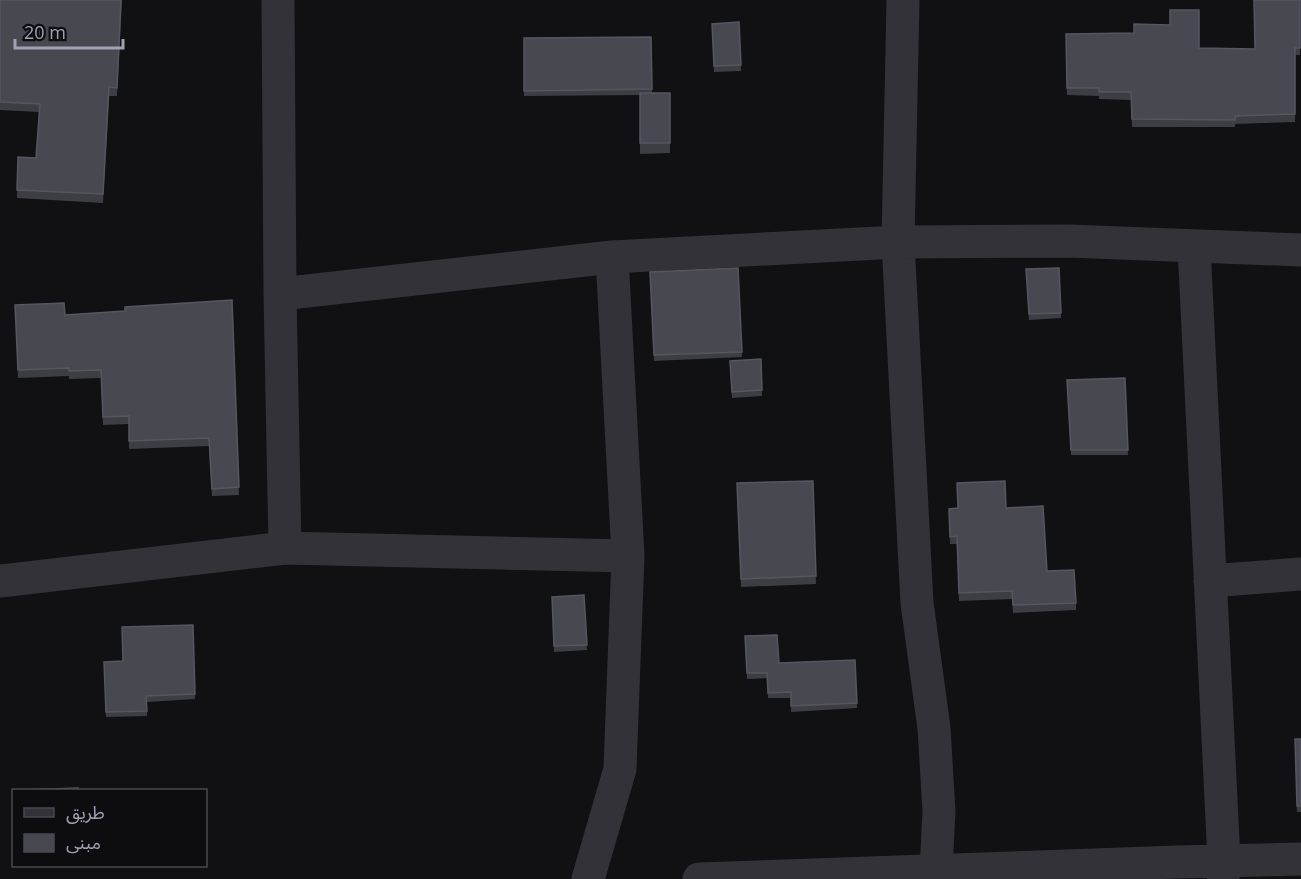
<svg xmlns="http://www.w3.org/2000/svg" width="1301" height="879" font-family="'Open Sans','Noto Sans Arabic',sans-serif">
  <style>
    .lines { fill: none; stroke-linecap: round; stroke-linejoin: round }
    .minor { stroke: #323238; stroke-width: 33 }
    .wall { fill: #3d3d44 }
    .building { fill: #484850; stroke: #565660; stroke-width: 1.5 }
  </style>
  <rect width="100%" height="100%" fill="#111113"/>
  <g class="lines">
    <path class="minor" d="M 278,0 L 280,294 L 285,548
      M 903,0 L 898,242 L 917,603 L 934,728 L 939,811 L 936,871
      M 1194,246 L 1224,861 L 1223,879
      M 280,294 L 612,257 L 898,242 L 1069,241 L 1301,250
      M 0,581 L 285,548 L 628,556
      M 1210,581 L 1301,574
      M 588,879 L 620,769 L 628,556 L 612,257
      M 699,879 L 1177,862 L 1301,859"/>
  </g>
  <path class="wall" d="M 0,0 L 122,0 L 117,96 L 109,96 L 103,203 L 17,198 L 18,157 L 36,158 L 39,112 L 0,110 Z
    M 1300,0 L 1300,55 L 1295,55 L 1295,122 L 1235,124 L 1235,127 L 1132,127 L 1131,100 L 1099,99 L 1099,96 L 1067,95 L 1066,34 L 1199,48 L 1255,49 Z
    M 739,22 L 741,71 L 714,72 L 712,24 Z
    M 651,37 L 652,93 L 670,93 L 670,153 L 640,154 L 640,95 L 524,96 L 524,38 Z
    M 738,268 L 742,357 L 654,361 L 650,272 Z
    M 1059,268 L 1061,318 L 1029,320 L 1026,269 Z
    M 232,300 L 239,495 L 212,496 L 209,446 L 129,449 L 129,424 L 103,425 L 101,378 L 69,379 L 69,376 L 18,378 L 15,305 L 65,315 L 125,311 Z
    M 761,359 L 762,396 L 732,398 L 730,361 Z
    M 1125,378 L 1128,455 L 1071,455 L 1067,380 Z
    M 813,481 L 816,584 L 741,587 L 737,483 Z
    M 1006,508 L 1047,571 L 1076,603 L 1076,610 L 1013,613 L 1012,599 L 959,601 L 957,544 L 950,544 L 949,509 Z
    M 584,595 L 587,650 L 554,652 L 552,597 Z
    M 193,625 L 195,699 L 147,702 L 147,716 L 106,717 L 104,662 L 122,661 Z
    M 745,636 L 779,663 L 855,660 L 857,708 L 791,712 L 791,698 L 768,698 L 767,678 L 747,679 Z
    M 1295,739 L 1301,739 L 1301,812 L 1297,812 Z"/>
  <path class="building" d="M 0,0 L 121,0 L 117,88 L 109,87 L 103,194 L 17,190 L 18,157 L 36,158 L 40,104 L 0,102 Z
    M 1254,0 L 1300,0 L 1300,48 L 1295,48 L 1295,114 L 1235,116 L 1235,120 L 1132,119 L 1131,92 L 1099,92 L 1099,88 L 1067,88 L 1066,34 L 1134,33 L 1134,24 L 1170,25 L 1170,10 L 1199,10 L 1199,48 L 1255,49 Z
    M 739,22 L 741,65 L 714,66 L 712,24 Z
    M 651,37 L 652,89 L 524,91 L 524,38 Z
    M 640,93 L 670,93 L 670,143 L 640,143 Z
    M 738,268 L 742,352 L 654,355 L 650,272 Z
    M 1059,268 L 1061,313 L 1029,314 L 1026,269 Z
    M 232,300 L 239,487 L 212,489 L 209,438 L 129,441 L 129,416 L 103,417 L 101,370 L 69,371 L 69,368 L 18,370 L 15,305 L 64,303 L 65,315 L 125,311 L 125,307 Z
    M 761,359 L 762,390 L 732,392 L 730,361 Z
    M 1125,378 L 1128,450 L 1071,450 L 1067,380 Z
    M 813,481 L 816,576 L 741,579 L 737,483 Z
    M 1005,481 L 1006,508 L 1043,506 L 1047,571 L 1074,570 L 1076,603 L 1013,605 L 1012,591 L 959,593 L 957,536 L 950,537 L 949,509 L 958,508 L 957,483 Z
    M 584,595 L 587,645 L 554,646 L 552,597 Z
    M 193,625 L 195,694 L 146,696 L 147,711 L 106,712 L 104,662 L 123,661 L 122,627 Z
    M 777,635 L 779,663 L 855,660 L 857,703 L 791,706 L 791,692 L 768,693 L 767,673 L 747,673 L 745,636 Z
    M 1295,739 L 1301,739 L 1301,806 L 1297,806 Z
    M 78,788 L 78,790 L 24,790 Z"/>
  <rect x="12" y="789" width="195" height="78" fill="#0d0c0e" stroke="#484851" stroke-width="1.5"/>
  <rect x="24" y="808" width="30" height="9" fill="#323238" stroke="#484851" stroke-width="1.5"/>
  <text x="66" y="819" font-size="18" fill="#a1a1b5">طريق</text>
  <rect x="24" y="834" width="30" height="18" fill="#484850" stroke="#484851" stroke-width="1.5"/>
  <text x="66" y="849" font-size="18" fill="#a1a1b5">مبنى</text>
  <path d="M15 39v9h108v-9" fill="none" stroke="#a1a1b5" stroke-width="3"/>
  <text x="24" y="39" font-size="18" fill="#a1a1b5" stroke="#0d0c0e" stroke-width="4.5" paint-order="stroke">20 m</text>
</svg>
